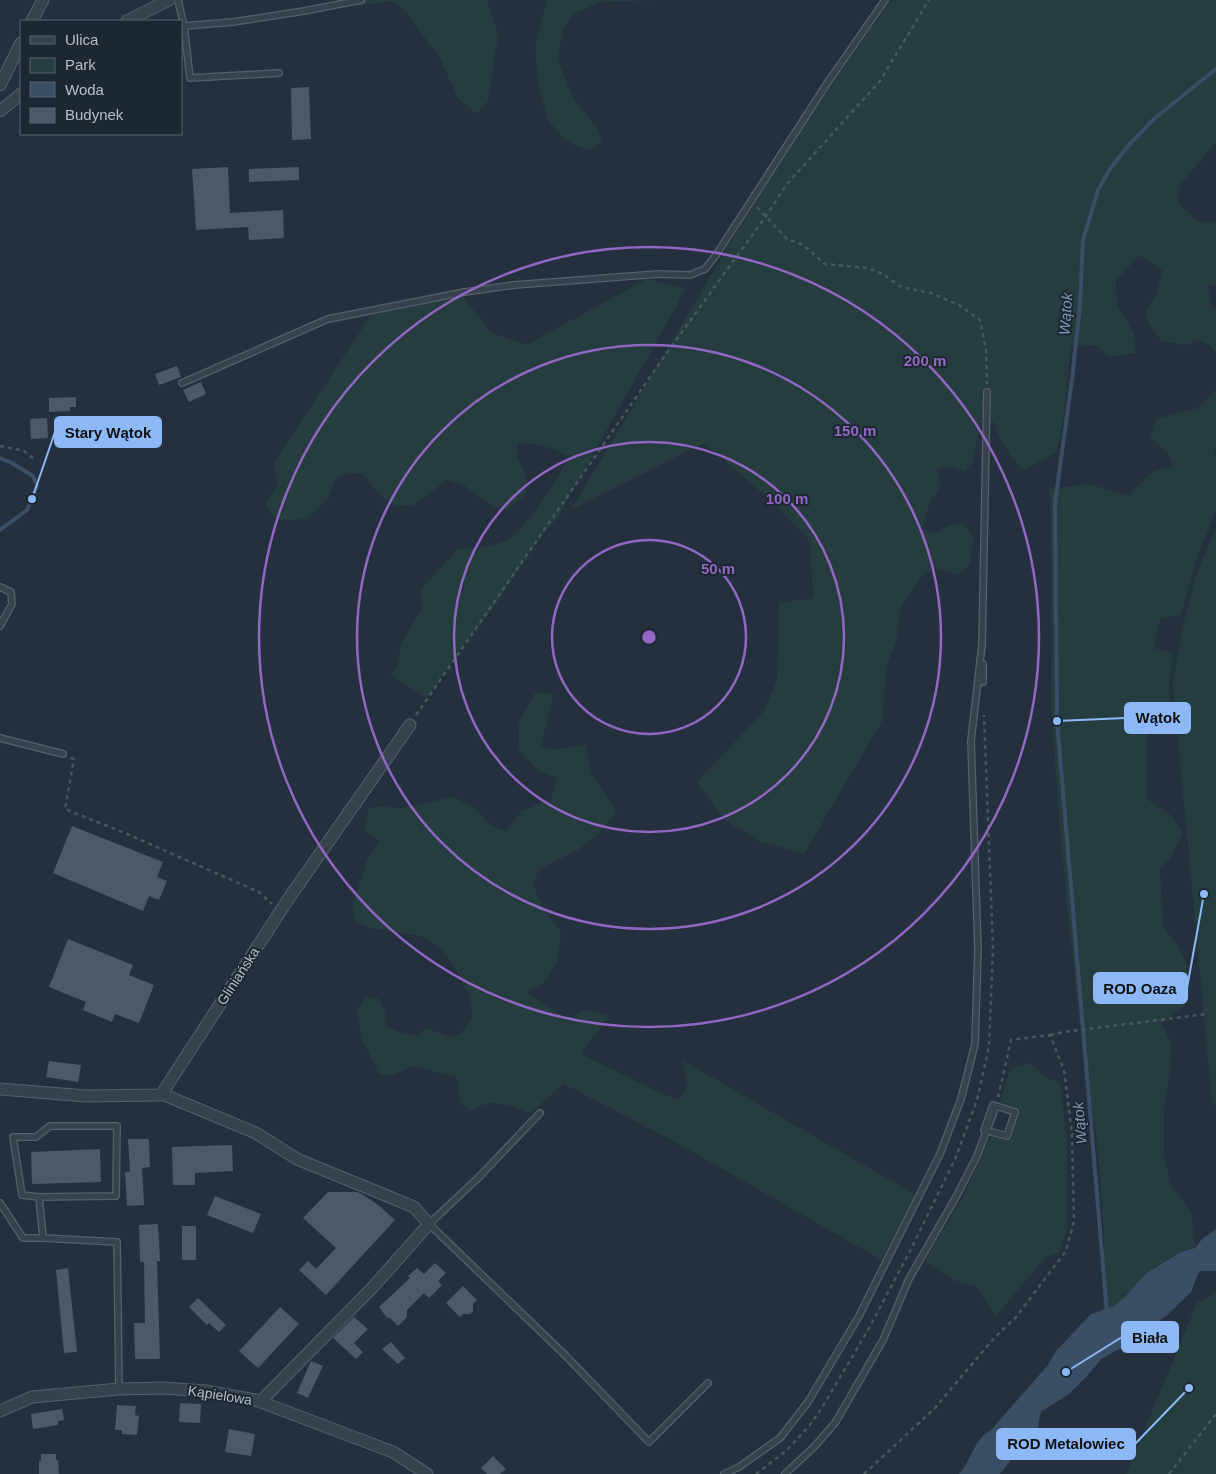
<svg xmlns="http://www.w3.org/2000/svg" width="1216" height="1474" font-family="Helvetica,sans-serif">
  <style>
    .green { fill: #263d3f }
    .water { fill: #3a4e66 }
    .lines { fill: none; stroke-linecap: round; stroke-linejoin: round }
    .stream { stroke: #3a4e66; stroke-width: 4 }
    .building { fill: #4d5969 }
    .lane-casing { stroke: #56606c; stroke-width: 8 }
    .street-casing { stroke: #56606c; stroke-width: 13 }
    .path { stroke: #445a5c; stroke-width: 2.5; stroke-dasharray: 4 4; stroke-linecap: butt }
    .lane { stroke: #38424e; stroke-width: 5.5 }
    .street { stroke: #38424e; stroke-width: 11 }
    .ring { fill: none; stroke: #9266c3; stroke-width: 2.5 }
    .labels { text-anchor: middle; stroke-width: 4; stroke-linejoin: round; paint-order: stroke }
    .street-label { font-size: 14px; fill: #b4bdc9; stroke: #1d2733 }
    .water-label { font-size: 15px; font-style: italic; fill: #7c94b0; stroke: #1d2733 }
    .centre { fill: #9266c3; stroke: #1d2733; stroke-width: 2.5 }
    .ring-label { font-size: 15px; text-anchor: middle; font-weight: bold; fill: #9266c3; stroke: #1d2733; stroke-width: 4; stroke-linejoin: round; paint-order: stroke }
    .leader { fill: none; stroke: #8cb8f6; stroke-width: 2 }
    .callout-dot { fill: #8cb8f6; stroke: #1d2733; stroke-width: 2 }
    .callout { fill: #8cb8f6; stroke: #8cb8f6; stroke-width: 2 }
    .callout-label { font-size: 15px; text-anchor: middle; font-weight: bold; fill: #111 }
  </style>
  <rect width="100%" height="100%" fill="#24303e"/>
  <path class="green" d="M 341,0 L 487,0 L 498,35 L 488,101 L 476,114 L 458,98 L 440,58 L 405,11 L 393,1 L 356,6 Z
    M 547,0 L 656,0 L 600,2 L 573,14 L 563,30 L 558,59 L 573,98 L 597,128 L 602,142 L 588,150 L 564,140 L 547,118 L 538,83 L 535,45 Z
    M 891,0 L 1216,0 L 1216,142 L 1180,185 L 1177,203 L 1199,222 L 1216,222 L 1216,285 L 1208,286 L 1211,306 L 1216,310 L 1216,352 L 1208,344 L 1197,340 L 1186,345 L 1161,341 L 1148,323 L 1147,311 L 1157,292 L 1162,270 L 1139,255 L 1116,281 L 1117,306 L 1134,333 L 1136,353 L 1110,357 L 1095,345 L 1071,347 L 1064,416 L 1057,452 L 1023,470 C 1008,454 1001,443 994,422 L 980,423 L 973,461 L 965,472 L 951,467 L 937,469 L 941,486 L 930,501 L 922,529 L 936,533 L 949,525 L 964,524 L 974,538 L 970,564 L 959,575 L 935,568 L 923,575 L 900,609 L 896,643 L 887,665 L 882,721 L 804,854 L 762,842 L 724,820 L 697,782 L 764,711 L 777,680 L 779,603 L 813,598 L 810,540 L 774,503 L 704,443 L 571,510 L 786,150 Z
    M 647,279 L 686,289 L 558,517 L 539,538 L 516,574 L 483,622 L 467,640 L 427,698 L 391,675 L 398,664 L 401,644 L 422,608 L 421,589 L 458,549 C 472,549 499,546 510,538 C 527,527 559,476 569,457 C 552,446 537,444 517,443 L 517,458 L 526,474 L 526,494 L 509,509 L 495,508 L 465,486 L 447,480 L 414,505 L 394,506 L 377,491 L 362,474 L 348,473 L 335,480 L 328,498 L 308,519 L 278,520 L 265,505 L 277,487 L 274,462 L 371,315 L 463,297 L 492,333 L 526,345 Z
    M 1216,391 L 1216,447 L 1213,453 L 1216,456 L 1216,509 L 1197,559 L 1181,614 L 1160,619 L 1154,648 L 1173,653 L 1169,679 L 1169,733 L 1147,734 L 1147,799 L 1172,816 L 1183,833 L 1170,859 L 1160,868 L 1163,926 L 1176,943 L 1186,961 L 1190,987 L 1184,1006 L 1161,1023 L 1171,1043 L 1170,1069 L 1164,1109 L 1164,1154 L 1170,1184 L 1191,1212 L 1195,1248 L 1181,1252 L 1145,1274 L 1120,1302 L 1103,1311 L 1104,1234 L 1097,1140 L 1083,1055 L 1067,903 L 1059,819 L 1051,699 L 1052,595 L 1050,489 L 1089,484 L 1130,496 L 1137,486 L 1154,471 L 1174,466 L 1167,452 L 1150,438 L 1156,419 L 1198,408 Z
    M 1216,527 L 1216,1105 L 1212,1103 L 1173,685 L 1182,629 L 1196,576 Z
    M 535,693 L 554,694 L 541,746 L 555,749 L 586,745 L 591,774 L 617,812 L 597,835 L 578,850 L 539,869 L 533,885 L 544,910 L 561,932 L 558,959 L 546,981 L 526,993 L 566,1018 L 586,1010 L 609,1016 L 581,1054 L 658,1092 L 679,1100 L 688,1084 L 682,1060 L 916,1195 L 881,1260 L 681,1145 L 564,1084 L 529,1114 C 511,1104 488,1096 472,1112 L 460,1102 L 457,1077 L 412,1066 L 394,1075 L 379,1074 L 362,1039 L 357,1011 L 365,998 L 378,998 L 385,1011 L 386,1027 L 399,1032 L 419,1036 L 425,1028 L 448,1036 L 461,1034 L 472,1018 L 470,995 L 451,961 L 439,947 L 425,937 L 372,928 L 355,922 L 352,905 L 368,858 L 379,841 L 365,830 L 368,809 L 382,806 L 399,809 L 453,797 L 477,810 L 489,824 L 506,832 L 521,811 L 551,800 L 557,778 L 539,771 L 519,750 L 519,722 Z
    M 1029,1063 L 1046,1077 L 1060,1084 L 1067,1140 L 1067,1230 L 1059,1253 L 1046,1257 L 996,1316 L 976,1287 L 953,1280 L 925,1261 L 964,1195 L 992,1134 L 1008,1138 L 1017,1110 L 999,1104 L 1011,1068 Z
    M 1216,1292 L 1216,1474 L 1126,1474 L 1197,1303 Z"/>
  <path class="water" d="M 1216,1229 L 1216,1271 L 1201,1271 L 1198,1274 L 1191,1292 L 1166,1316 L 1138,1339 L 1101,1359 L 1088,1375 L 1069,1394 L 1042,1411 C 1038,1417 1040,1423 1037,1430 C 1034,1436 1029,1434 1025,1439 C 1016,1450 1010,1463 1000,1474 L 959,1474 C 972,1460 973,1440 991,1430 L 1048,1365 L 1056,1351 L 1091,1314 L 1114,1306 L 1125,1297 L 1145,1274 L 1181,1252 L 1195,1248 L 1202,1239 Z"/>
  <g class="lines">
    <path class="stream" d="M 0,458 L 12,463 L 33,476 L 37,486 L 27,510 L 0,530
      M 1107,1313 L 1057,721 L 1055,503 L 1072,379 L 1080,305 L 1083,240 L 1098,190 L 1110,169 L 1128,146 L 1155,118 L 1216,69"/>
  </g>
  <path class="building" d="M 309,87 L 311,139 L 292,140 L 291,88 Z
    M 228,167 L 230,213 L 283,210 L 284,238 L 249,240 L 248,227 L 196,230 L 192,169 Z
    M 299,167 L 299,180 L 249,182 L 249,169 Z
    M 177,366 L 181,377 L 159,385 L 155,374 Z
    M 201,382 L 206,394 L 189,402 L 183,390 Z
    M 76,397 L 76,407 L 70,407 L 70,411 L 49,412 L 49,398 Z
    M 47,418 L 48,438 L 31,439 L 30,419 Z
    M 72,826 L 163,862 L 157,877 L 167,881 L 159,900 L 149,896 L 143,911 L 53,873 Z
    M 68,939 L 133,965 L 129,975 L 154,985 L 139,1023 L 115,1014 L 112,1022 L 83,1010 L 86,1002 L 49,987 Z
    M 49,1061 L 81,1065 L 78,1082 L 46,1077 Z
    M 128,1139 L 149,1139 L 150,1167 L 142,1168 L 144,1205 L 127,1206 L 125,1172 L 130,1172 Z
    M 232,1145 L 233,1171 L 195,1173 L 195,1185 L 173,1185 L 172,1147 Z
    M 100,1149 L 101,1182 L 32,1184 L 31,1152 Z
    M 328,1192 L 357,1192 L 360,1193 L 377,1204 L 395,1220 L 326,1295 L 299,1270 L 308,1261 L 316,1269 L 336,1248 L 303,1218 Z
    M 215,1196 L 261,1214 L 253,1233 L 207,1215 Z
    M 158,1224 L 160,1261 L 157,1261 L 160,1359 L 135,1359 L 134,1323 L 145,1323 L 144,1262 L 140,1262 L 139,1225 Z
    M 182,1226 L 196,1226 L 196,1260 L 182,1260 Z
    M 435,1263 L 446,1273 L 438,1281 L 442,1285 L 429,1298 L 424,1293 L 407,1310 L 407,1317 L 398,1326 L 390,1318 L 387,1318 L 379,1307 L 410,1278 L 408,1276 L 417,1268 L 424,1274 Z
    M 68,1268 L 77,1352 L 64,1353 L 56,1270 Z
    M 463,1286 L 477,1300 L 473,1304 L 473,1311 L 470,1314 L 463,1314 L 460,1317 L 446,1303 Z
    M 198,1298 L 226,1325 L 219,1332 L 209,1323 L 207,1325 L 189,1307 Z
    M 280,1307 L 299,1324 L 258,1368 L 239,1351 Z
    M 354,1317 L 368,1329 L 354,1343 L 363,1352 L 356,1359 L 333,1338 Z
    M 391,1342 L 405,1358 L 398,1364 L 382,1349 Z
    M 311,1361 L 323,1366 L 308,1398 L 297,1393 Z
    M 180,1403 L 201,1404 L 200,1423 L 179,1422 Z
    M 117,1405 L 136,1406 L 135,1415 L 139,1416 L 137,1435 L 122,1434 L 122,1430 L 115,1430 Z
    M 62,1409 L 64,1420 L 58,1421 L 58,1425 L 33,1429 L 31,1414 Z
    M 229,1429 L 255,1434 L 251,1456 L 225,1452 Z
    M 41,1454 L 56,1454 L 56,1460 L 58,1460 L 59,1474 L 39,1474 L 39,1461 L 41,1461 Z
    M 493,1456 L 506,1469 L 500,1474 L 487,1474 L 481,1468 Z"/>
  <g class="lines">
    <defs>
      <path id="lane" d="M 178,0 L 184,26 L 190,78 L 279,73
        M 184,26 L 233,22 L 304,11 L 361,0
        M 182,383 L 328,319 L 465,292 L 514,285 L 658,274 L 690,275 L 705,269 L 716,255 L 828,82 L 885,0
        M 0,587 L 11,592 L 12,604 L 0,626
        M 982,647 L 987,392
        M 983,664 L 983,682
        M 0,738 L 63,754
        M 993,1105 L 1015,1112 L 1007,1136 L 984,1130 Z
        M 540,1113 L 479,1177 L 429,1224 L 565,1355 L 649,1442 L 708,1383
        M 50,1126 L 117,1126 L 116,1196 L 39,1197 L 22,1195 L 13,1137 L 36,1137 Z
        M 0,1203 L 23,1238 L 43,1238 L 39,1197
        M 43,1238 L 117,1242 L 119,1389
        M 724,1474 L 739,1467 L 780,1438 L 808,1402 L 859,1316 L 940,1154 L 961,1099 L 975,1044 L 978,949 L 971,741 L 982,645
        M 785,1474 L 814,1447 L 835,1423 L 883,1340 L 909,1279 L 956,1197 L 977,1156 L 996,1106"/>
      <path id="street" d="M 32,21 L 43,0
        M 127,21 L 169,0
        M 0,85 L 21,43
        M 0,111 L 21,94
        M 0,1089 L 86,1096 L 161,1095 L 289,898 L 410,725
        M 162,1094 L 256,1133 L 297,1159 L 414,1207 L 429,1224 L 373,1287 L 261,1401
        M 0,1411 L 32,1397 L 119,1389 L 163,1388 L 205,1391 L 256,1400 L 393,1452 L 427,1474"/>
    </defs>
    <use href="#lane" class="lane-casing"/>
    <use href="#street" class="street-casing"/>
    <path class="path" d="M 757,207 L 787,239 L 801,244 L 808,249 L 825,264 L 868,268 L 883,274 L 901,287 L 931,293 L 959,305 L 980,320 L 986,349 L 987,384
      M 0,446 L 24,451 L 34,459
      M 416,715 L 666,354 L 766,216 L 787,184 L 880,81 L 929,0
      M 71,758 L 74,759 L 65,809 L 127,834 L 259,892 L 272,904
      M 1050,1035 L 1064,1032 L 1207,1014
      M 756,1474 L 786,1451 L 810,1425 L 823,1406 L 868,1330 L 910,1251 L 956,1157 L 977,1100 L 989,1047 L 993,948 L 984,715
      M 864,1474 L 934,1409 L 995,1337 L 1016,1317 L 1066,1251 L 1074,1221 L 1072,1134 L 1064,1070 L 1050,1035 L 1011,1040 L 998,1098
      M 1169,1474 L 1216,1414"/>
    <use href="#lane" class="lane"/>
    <use href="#street" class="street"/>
  </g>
  <g class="ring">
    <circle cx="649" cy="637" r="97"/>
    <circle cx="649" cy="637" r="195"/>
    <circle cx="649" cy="637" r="292"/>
    <circle cx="649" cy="637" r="390"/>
  </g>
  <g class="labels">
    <g class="street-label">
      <text transform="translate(238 976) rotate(-57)" y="5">Gliniańska</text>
      <text transform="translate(220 1395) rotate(9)" y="5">Kąpielowa</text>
    </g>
    <g class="water-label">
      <text transform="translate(1066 314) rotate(-86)" y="5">Wątok</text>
      <text transform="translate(1080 1123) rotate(-95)" y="5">Wątok</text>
    </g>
  </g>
  <circle cx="649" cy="637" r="8" class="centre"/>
  <g class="ring-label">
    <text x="925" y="366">200 m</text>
    <text x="855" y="436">150 m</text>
    <text x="787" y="504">100 m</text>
    <text x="718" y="574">50 m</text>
  </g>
  <path class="leader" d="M32 499L55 432M1057 721L1125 718M1204 894L1187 988M1066 1372L1122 1337M1189 1388L1135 1444"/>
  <g class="callout-dot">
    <circle cx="32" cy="499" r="5"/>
    <circle cx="1057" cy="721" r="5"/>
    <circle cx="1204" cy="894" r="5"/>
    <circle cx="1066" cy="1372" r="5"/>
    <circle cx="1189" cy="1388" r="5"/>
  </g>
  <g class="callout">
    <rect x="55" y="417" width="106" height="30" rx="5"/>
    <rect x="1125" y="703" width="65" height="30" rx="5"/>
    <rect x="1094" y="973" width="93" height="30" rx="5"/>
    <rect x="1122" y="1322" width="56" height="30" rx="5"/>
    <rect x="997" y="1429" width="138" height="30" rx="5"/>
  </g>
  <g class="callout-label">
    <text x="108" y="438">Stary Wątok</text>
    <text x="1158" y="723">Wątok</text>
    <text x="1140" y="994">ROD Oaza</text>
    <text x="1150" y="1343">Biała</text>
    <text x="1066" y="1449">ROD Metalowiec</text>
  </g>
  <rect x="20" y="20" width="162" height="115" fill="#1d2733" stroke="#59636f"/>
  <rect x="30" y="36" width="25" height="8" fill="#38424e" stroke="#59636f"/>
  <text x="65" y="45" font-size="15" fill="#b4bdc9">Ulica</text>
  <rect x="30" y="58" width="25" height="15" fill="#263d3f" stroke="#59636f"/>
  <text x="65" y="70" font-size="15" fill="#b4bdc9">Park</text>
  <rect x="30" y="82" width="25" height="15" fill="#3a4e66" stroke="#59636f"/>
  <text x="65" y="95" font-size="15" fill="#b4bdc9">Woda</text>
  <rect x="30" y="108" width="25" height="15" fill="#4d5969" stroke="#59636f"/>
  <text x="65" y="120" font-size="15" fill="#b4bdc9">Budynek</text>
</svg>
